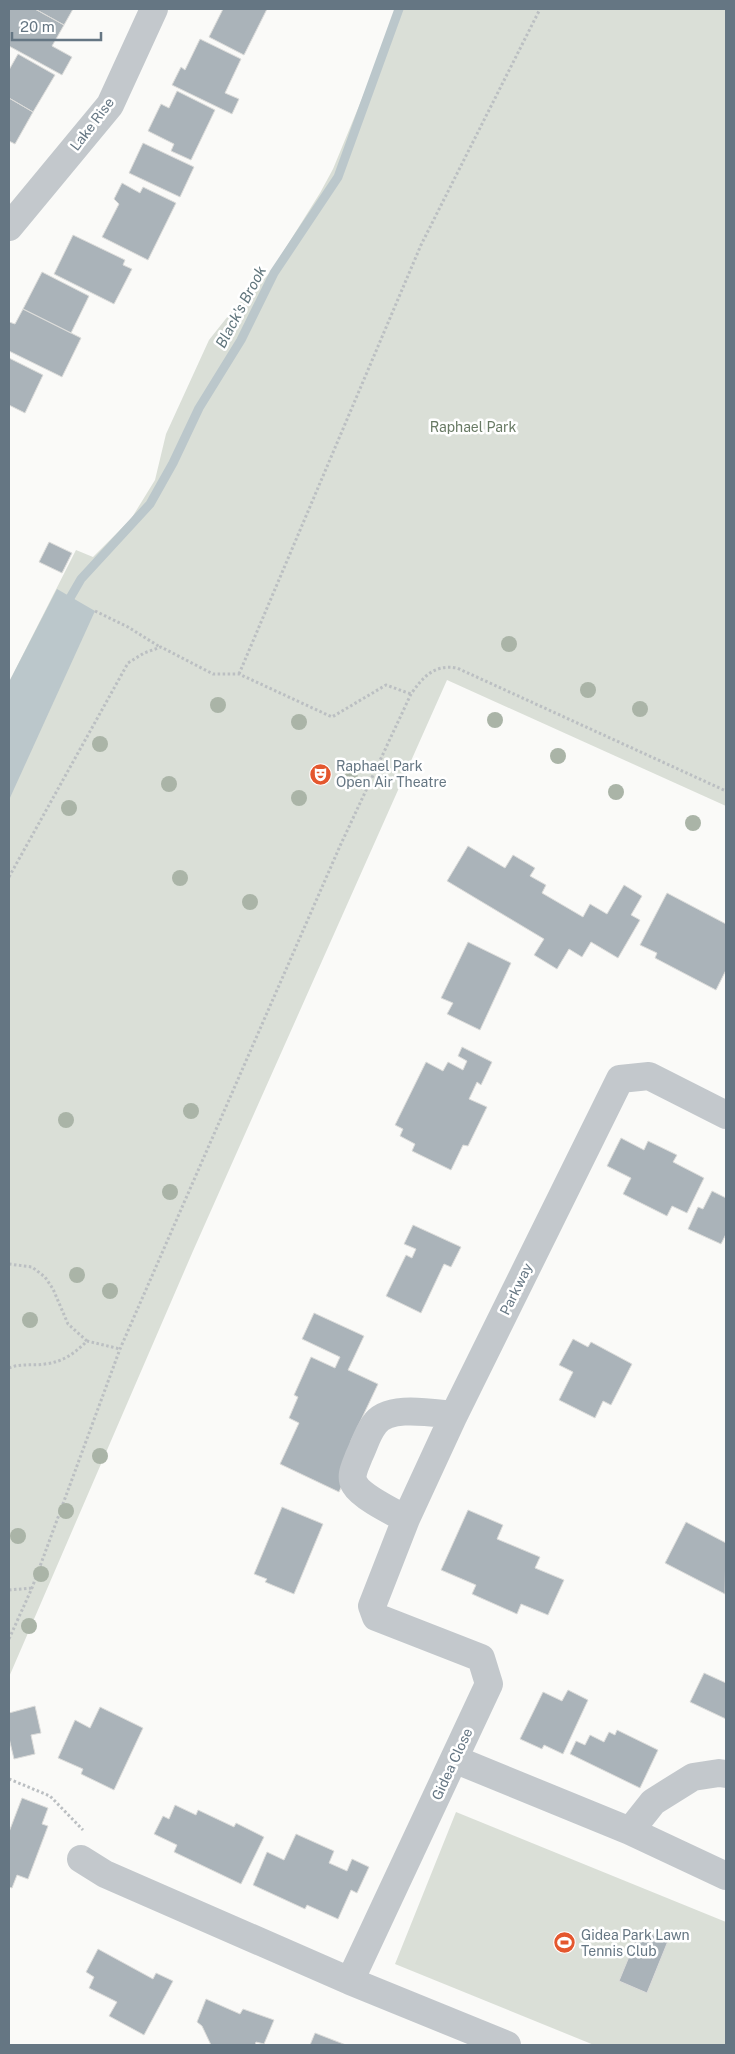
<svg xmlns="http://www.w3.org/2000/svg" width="735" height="2054" font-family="'Public Sans',sans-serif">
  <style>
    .green { fill: #dadfd7 }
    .water { fill: #bbc7cb }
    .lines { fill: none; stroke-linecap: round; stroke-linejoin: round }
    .stream { stroke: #bbc7cb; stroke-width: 9 }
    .building { fill: #aab3b9; stroke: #dcdcda }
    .path { stroke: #bbbfc2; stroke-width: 3; stroke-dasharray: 2.5 2.5; stroke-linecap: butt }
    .minor { stroke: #c3c8cc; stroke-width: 28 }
    .tree { fill: #aab4a7 }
    .labels { text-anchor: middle; stroke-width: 5; stroke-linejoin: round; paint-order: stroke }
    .street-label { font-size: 14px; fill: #657683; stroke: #fff }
    .park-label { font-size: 14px; fill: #687a64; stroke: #fff }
    .poi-label { font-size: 14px; fill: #657683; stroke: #fff; text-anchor: start }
    .water-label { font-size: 15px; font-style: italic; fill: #60757c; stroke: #fff }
  </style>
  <rect width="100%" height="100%" fill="#fafaf8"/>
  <path class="green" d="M 399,9 L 726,9 L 726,806 L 447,680 L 193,1251 L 9,1677 L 9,682 L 76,550 L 93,557 L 131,519 L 155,480 L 166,434 L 209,340 L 236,306 L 270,273 L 320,193 L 333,169 Z
    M 456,1812 L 726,1922 L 726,2045 L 594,2045 L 395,1964 Z"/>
  <path class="water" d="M 57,589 L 95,611 L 9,800 L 9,682 Z"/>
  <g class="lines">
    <path class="stream" d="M 70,598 L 81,579 L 150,504 L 173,463 L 199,408 L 241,340 L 274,273 L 338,177 L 399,9"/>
  </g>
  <path class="building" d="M 9,9 L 35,9 L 64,25 L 52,46 L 72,57 L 62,75 L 9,46 Z
    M 35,9 L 73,9 L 64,25 Z
    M 223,9 L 267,9 L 244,55 L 209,37 Z
    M 200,39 L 241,59 L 225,93 L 239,99 L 232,114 L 172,85 L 181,67 L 185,70 Z
    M 18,54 L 55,75 L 33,112 L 9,98 L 9,70 Z
    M 177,91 L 215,110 L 191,160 L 171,151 L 174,144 L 148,131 L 161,104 L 169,108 Z
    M 9,98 L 33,112 L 15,144 L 9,141 Z
    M 143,143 L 194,167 L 180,197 L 129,173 Z
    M 122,183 L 140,193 L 143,187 L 176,203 L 148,260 L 102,237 L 119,204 L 114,199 Z
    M 73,235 L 125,260 L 123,265 L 132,269 L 114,304 L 54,274 Z
    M 42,272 L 89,296 L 71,333 L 23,309 Z
    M 23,309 L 81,338 L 62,377 L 9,351 L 9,322 L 15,324 Z
    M 9,358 L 43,375 L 25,413 L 9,405 Z
    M 49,542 L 72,553 L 62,573 L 39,562 Z
    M 468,846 L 505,868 L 513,855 L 535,868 L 530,876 L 546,885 L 542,893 L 583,917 L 590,904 L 607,914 L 624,885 L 642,896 L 631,915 L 640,920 L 618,958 L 591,942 L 582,957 L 569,949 L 557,969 L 534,955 L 544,939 L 447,881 Z
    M 667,893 L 726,924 L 726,970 L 716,990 L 655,958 L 657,953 L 640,945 Z
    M 468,942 L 511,963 L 480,1030 L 447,1014 L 453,1003 L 441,998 Z
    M 462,1047 L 492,1062 L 481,1085 L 477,1082 L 469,1099 L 487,1107 L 468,1146 L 463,1145 L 451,1170 L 412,1151 L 415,1144 L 400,1136 L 403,1129 L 395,1125 L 426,1062 L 443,1071 L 448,1062 L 463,1070 L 467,1061 L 458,1056 Z
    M 621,1138 L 644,1150 L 648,1141 L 677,1155 L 673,1162 L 704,1178 L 687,1213 L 672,1206 L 667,1216 L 623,1194 L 631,1178 L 607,1166 Z
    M 712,1191 L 726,1198 L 726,1234 L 721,1244 L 688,1229 L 698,1207 L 703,1209 Z
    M 413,1225 L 461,1247 L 451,1267 L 444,1264 L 421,1313 L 386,1296 L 406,1255 L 412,1258 L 416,1249 L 404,1244 Z
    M 314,1313 L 364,1336 L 348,1370 L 378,1384 L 351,1441 L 360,1445 L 339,1492 L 280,1464 L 299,1423 L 289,1418 L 298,1397 L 294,1395 L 311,1357 L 335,1368 L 340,1357 L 302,1339 Z
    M 573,1339 L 588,1347 L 591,1342 L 632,1364 L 611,1405 L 603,1401 L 595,1418 L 559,1400 L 573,1372 L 559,1365 Z
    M 282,1507 L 323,1524 L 294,1594 L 265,1582 L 267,1579 L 254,1574 Z
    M 468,1510 L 503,1525 L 497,1539 L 540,1557 L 535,1568 L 564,1580 L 548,1615 L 521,1604 L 517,1614 L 472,1594 L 476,1585 L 441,1570 Z
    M 686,1522 L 726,1543 L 725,1594 L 665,1563 Z
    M 704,1673 L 726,1683 L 726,1719 L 690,1702 Z
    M 568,1690 L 588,1700 L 563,1754 L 544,1745 L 542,1749 L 520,1739 L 543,1692 L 562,1701 Z
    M 35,1706 L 41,1733 L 31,1735 L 35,1754 L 14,1759 L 9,1738 L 9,1713 Z
    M 100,1707 L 143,1728 L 114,1790 L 81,1774 L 83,1769 L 58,1758 L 75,1720 L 90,1728 Z
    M 617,1730 L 658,1750 L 640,1788 L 570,1754 L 576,1741 L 585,1745 L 590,1735 L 604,1742 L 609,1732 L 615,1735 Z
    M 22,1798 L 48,1808 L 42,1824 L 48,1826 L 28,1879 L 17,1875 L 12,1888 L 9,1887 L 9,1832 Z
    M 175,1805 L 196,1815 L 198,1810 L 234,1827 L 236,1823 L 264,1837 L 241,1884 L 174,1852 L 177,1845 L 154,1834 L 163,1816 L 169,1819 Z
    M 296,1834 L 334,1851 L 329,1863 L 347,1871 L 352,1859 L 369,1867 L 357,1893 L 351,1890 L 338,1919 L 307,1905 L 305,1909 L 253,1885 L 267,1852 L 284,1860 Z
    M 640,1930 L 668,1941 L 647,1993 L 619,1981 Z
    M 98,1949 L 153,1979 L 156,1973 L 173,1981 L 144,2035 L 109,2016 L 117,2002 L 89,1988 L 94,1977 L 86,1972 Z
    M 206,1999 L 240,2014 L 243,2009 L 274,2020 L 264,2044 L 256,2042 L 255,2045 L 211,2045 L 202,2026 L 197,2022 Z
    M 315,2033 L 346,2045 L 310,2045 Z"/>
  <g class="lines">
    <path class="path" d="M 95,611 L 128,627 L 160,647
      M 239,674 L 421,245 L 540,9
      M 9,877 L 128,663 L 144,653 L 161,647 L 213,674 L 239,674 L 332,717 L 386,685 L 411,694
      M 9,1264 L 32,1267 L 45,1277 L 53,1289 L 68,1324 L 87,1341
      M 9,1368 C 20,1363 33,1366 45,1364 C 63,1362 75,1353 87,1341 L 120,1349
      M 9,1590 L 32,1588
      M 9,1639 L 32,1588 L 120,1349 L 340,846 L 411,694 C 423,677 434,664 457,668 L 726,791
      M 9,1779 L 50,1796 L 83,1830"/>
    <path class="minor" d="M 9,227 L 110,105 L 154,9
      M 406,1519 C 393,1512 362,1497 355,1485 C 349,1476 356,1465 359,1456 C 364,1446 367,1434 374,1425 C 387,1404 432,1413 454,1415
      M 454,1759 L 630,1831 L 653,1802 L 693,1777 L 719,1773 L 726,1774
      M 630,1831 L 726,1876
      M 81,1859 L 105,1874 L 350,1981
      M 507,2045 L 350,1981 L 489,1684 L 481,1658 L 376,1617 L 372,1606 L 406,1519 L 454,1415 L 620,1079 L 649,1076 L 726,1115"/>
  </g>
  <g class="tree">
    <circle cx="509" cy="644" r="8"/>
    <circle cx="588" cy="690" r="8"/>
    <circle cx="218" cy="705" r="8"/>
    <circle cx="640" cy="709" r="8"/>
    <circle cx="495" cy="720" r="8"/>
    <circle cx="299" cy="722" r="8"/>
    <circle cx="100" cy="744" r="8"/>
    <circle cx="558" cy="756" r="8"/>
    <circle cx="351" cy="780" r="8"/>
    <circle cx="169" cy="784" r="8"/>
    <circle cx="616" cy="792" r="8"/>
    <circle cx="299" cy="798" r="8"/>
    <circle cx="69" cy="808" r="8"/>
    <circle cx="693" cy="823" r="8"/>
    <circle cx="180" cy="878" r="8"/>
    <circle cx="250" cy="902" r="8"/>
    <circle cx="191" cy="1111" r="8"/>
    <circle cx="66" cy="1120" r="8"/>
    <circle cx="170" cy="1192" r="8"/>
    <circle cx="77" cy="1275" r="8"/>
    <circle cx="110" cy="1291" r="8"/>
    <circle cx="30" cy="1320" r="8"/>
    <circle cx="100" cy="1456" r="8"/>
    <circle cx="66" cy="1511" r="8"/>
    <circle cx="18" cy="1536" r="8"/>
    <circle cx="41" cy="1574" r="8"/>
    <circle cx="29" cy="1626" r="8"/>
  </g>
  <defs>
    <symbol id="theatre-disc" viewBox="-11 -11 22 22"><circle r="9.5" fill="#e4572e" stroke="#fff"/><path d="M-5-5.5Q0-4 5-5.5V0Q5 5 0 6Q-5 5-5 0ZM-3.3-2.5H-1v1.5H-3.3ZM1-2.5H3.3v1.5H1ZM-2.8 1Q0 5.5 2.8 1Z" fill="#fff"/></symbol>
    <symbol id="stadium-disc" viewBox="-11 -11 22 22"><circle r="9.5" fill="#e4572e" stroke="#fff"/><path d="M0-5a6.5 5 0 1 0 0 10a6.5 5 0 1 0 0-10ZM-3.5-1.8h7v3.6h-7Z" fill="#fff"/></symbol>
  </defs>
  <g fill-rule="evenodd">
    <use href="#theatre-disc" x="308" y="762" width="25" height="25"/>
    <use href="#stadium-disc" x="552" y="1930" width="25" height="25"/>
  </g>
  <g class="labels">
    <g class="street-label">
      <text transform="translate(92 124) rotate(-53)" y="5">Lake Rise</text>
      <text transform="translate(516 1289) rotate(-64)" y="5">Parkway</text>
      <text transform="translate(452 1764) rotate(-65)" y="5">Gidea Close</text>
    </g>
    <g class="park-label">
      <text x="473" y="432">Raphael Park</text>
    </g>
    <g class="poi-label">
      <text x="336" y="771">Raphael Park<tspan x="336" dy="16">Open Air Theatre</tspan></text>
      <text x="581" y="1940">Gidea Park Lawn<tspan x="581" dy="16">Tennis Club</tspan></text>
    </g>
    <g class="water-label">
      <text transform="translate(241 307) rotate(-62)" y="5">Black's Brook</text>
    </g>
  </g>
  <rect width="735" height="2054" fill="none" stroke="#657683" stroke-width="20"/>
  <path d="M12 32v8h89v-8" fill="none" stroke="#657683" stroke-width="2.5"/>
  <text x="20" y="32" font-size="15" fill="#657683" stroke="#ffffff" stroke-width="4" paint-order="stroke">20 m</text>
</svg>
